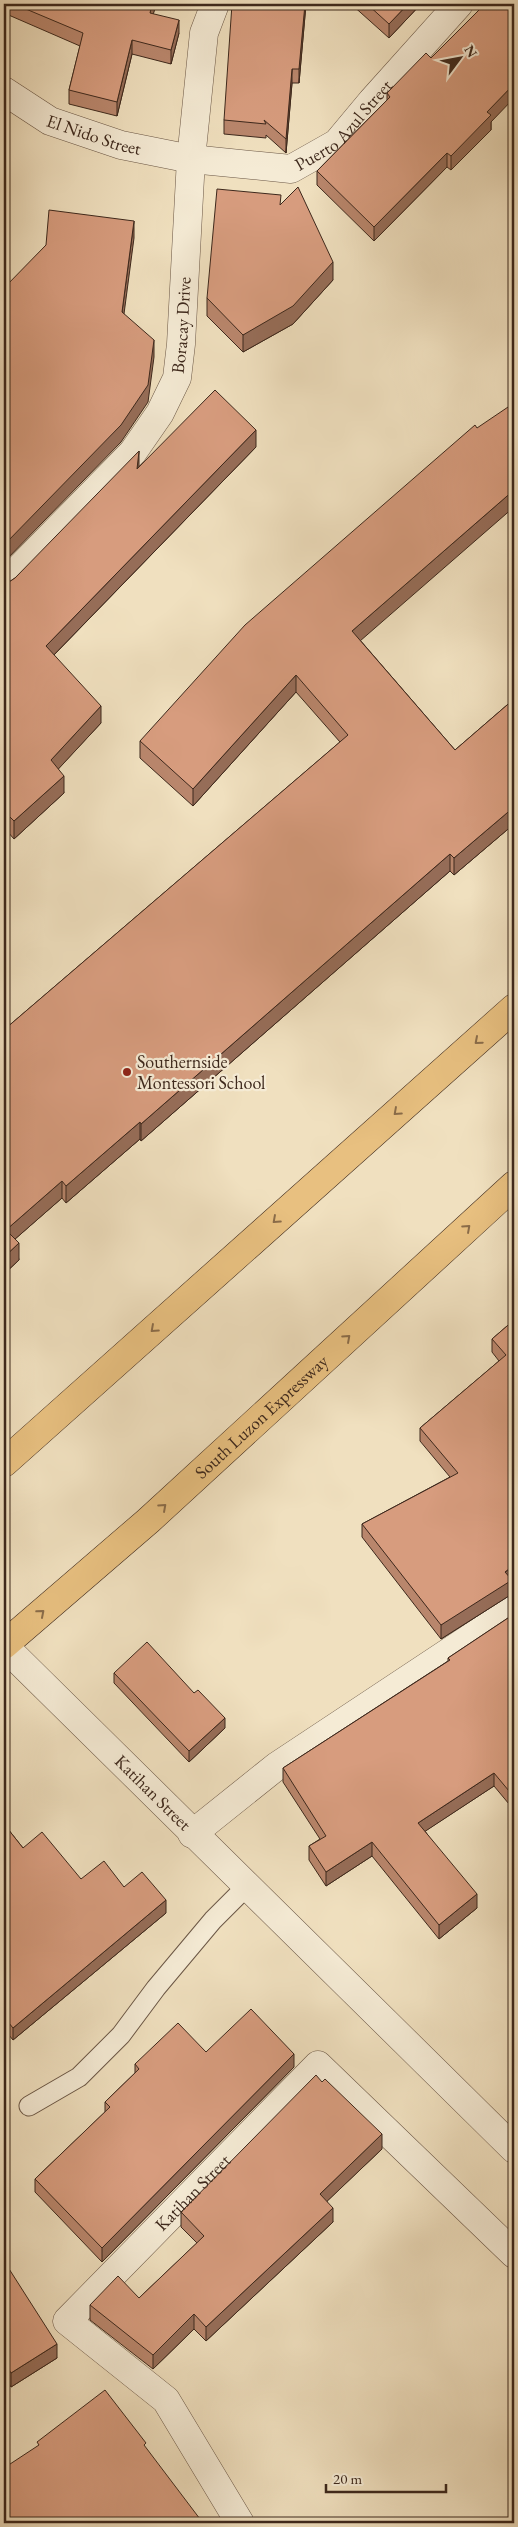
<svg xmlns="http://www.w3.org/2000/svg" width="518" height="2527" font-family="'EB Garamond',serif">
  <style>
    .lines { fill: none; stroke-linecap: round; stroke-linejoin: round }
    .service-casing { stroke: #6a5645; stroke-width: 21 }
    .minor-casing { stroke: #6a5645; stroke-width: 29 }
    .tertiary-casing { stroke: #6a5645; stroke-width: 29 }
    .motorway-casing { stroke: #3d281c; stroke-width: 29 }
    .service { stroke: #f5ebd5; stroke-width: 19 }
    .minor { stroke: #f5ebd5; stroke-width: 28 }
    .tertiary { stroke: #f5ebd5; stroke-width: 28 }
    .motorway { stroke: #e8c080; stroke-width: 28 }
    .wall { fill: #b9866c; stroke: #3d281c }
    .shaded-wall { fill: #966d58; stroke: #3d281c }
    .building { fill: #d79c7e; stroke: #3d281c }
    .oneway { stroke: #8a6c49 }
    .poi-dot { fill: #8f2418; stroke: #f5ebd5; stroke-width: 2 }
    .labels { text-anchor: middle; stroke-width: 4.5; stroke-linejoin: round; paint-order: stroke }
    .street-label { font-size: 18px; fill: #3d281c; stroke: #f5ebd5 }
    .poi-label { font-size: 18px; fill: #3d281c; stroke: #f5ebd5; text-anchor: start }
  </style>
  <rect width="100%" height="100%" fill="#f0e0bf"/>
  <filter id="stains"><feTurbulence type="fractalNoise" baseFrequency=".004" numOctaves="4"/><feColorMatrix values="0 0 0 0 .2 0 0 0 0 .09 0 0 0 0 .02 0 0 0 .5 -.17"/></filter>
  <radialGradient id="worn" r=".72"><stop offset=".6" stop-color="#630" stop-opacity="0"/><stop offset="1" stop-color="#630" stop-opacity=".3"/></radialGradient>
  <g class="lines">
    <defs>
      <path id="service" d="M 29,2106 L 79,2077 L 121,2035 L 156,1988 L 213,1920 L 246,1887"/>
      <g id="minor">
        <path id="s1" d="M 4,91 L 50,121 L 121,145 L 191,159 L 291,169 L 337,143 L 372,101 L 459,4"/>
        <path id="s2" d="M 4,584 L 133,452 L 160,413 L 177,378 L 181,344 L 191,159 L 204,33 L 215,4"/>
        <path d="M 192,1834 L 277,1766 L 514,1609"/>
        <path id="s3" d="M 240,2523 L 166,2400 L 67,2321 L 318,2065 L 514,2254"/>
      </g>
      <g id="tertiary">
        <path id="s4" d="M 4,1646 L 514,2149"/>
      </g>
      <g id="motorway">
        <path d="M 4,1463 L 514,1008"/>
        <path id="s5" d="M 4,1645 L 148,1521 L 514,1185"/>
      </g>
    </defs>
    <use href="#service" class="service-casing"/>
    <use href="#minor" class="minor-casing"/>
    <use href="#tertiary" class="tertiary-casing"/>
    <use href="#motorway" class="motorway-casing"/>
    <use href="#service" class="service"/>
    <use href="#minor" class="minor"/>
    <use href="#tertiary" class="tertiary"/>
    <use href="#motorway" class="motorway"/>
  </g>
  <path class="wall" d="M 4,4 L 156,4 L 153,14 L 179,33 L 171,64 L 132,54 L 117,116 L 69,104 L 69,90 L 80,46 L 4,13 Z
    M 306,4 L 299,83 L 292,83 L 286,153 L 266,135 L 266,138 L 224,134 L 224,120 Z
    M 351,4 L 421,4 L 389,38 Z
    M 431,58 L 491,122 L 491,130 L 451,170 L 447,167 L 374,241 L 317,185 L 317,171 L 387,100 L 387,93 Z
    M 281,204 L 333,280 L 293,324 L 243,352 L 207,316 L 207,298 Z
    M 256,447 L 54,655 L 101,723 L 58,769 L 64,793 L 14,839 L 7,831 L 4,835 L 4,582 L 9,582 L 15,578 L 139,467 Z
    M 360,640 L 455,750 L 514,699 L 514,824 L 454,875 L 450,871 L 141,1141 L 140,1139 L 66,1203 L 62,1198 L 15,1239 L 19,1260 L 4,1274 L 4,1027 L 5,1029 L 340,742 L 296,692 L 193,806 L 140,758 L 140,741 Z
    M 514,1320 L 512,1594 L 441,1639 L 362,1537 L 362,1524 L 450,1477 L 420,1441 L 420,1428 L 499,1361 L 492,1352 L 492,1339 Z
    M 514,1614 L 514,1810 L 494,1786 L 425,1831 L 477,1908 L 439,1939 L 372,1856 L 326,1886 L 309,1860 L 309,1846 L 320,1839 L 283,1782 L 283,1768 L 448,1661 L 448,1658 Z
    M 114,1673 L 194,1693 L 225,1728 L 189,1762 L 114,1683 Z
    M 4,1824 L 23,1848 L 81,1879 L 124,1887 L 166,1913 L 13,2040 L 4,2029 Z
    M 206,2052 L 294,2067 L 102,2262 L 35,2192 L 35,2179 L 105,2112 L 105,2102 L 135,2073 L 135,2064 Z
    M 382,2149 L 327,2201 L 333,2222 L 206,2341 L 194,2329 L 153,2369 L 90,2320 L 90,2305 L 139,2298 L 197,2243 L 181,2227 L 181,2212 Z
    M 4,2261 L 57,2358 L 11,2387 L 4,2375 Z"/>
  <path class="shaded-wall" d="M 152,4 L 156,4 L 150,27 L 150,13 Z
    M 305,4 L 306,4 L 299,83 L 299,69 Z
    M 408,4 L 421,4 L 389,38 L 389,24 Z
    M 179,20 L 179,33 L 171,64 L 171,50 Z
    M 132,40 L 132,54 L 117,116 L 117,102 Z
    M 292,69 L 292,83 L 286,153 L 286,139 Z
    M 514,84 L 514,98 L 491,122 L 491,130 L 451,170 L 451,156 L 487,112 Z
    M 8,130 L 8,143 L 4,148 L 4,134 Z
    M 447,153 L 447,167 L 374,241 L 374,227 Z
    M 134,221 L 134,238 L 122,329 L 122,312 Z
    M 333,262 L 333,280 L 293,324 L 243,352 L 243,335 Z
    M 154,340 L 154,357 L 148,402 L 121,442 L 4,562 L 4,545 Z
    M 256,430 L 256,447 L 46,663 L 46,646 Z
    M 139,451 L 139,468 L 137,469 Z
    M 514,490 L 514,507 L 352,648 L 352,631 Z
    M 296,675 L 296,692 L 193,806 L 193,789 Z
    M 101,706 L 101,723 L 51,777 L 51,760 Z
    M 64,776 L 64,793 L 14,839 L 14,821 Z
    M 514,807 L 514,824 L 454,875 L 454,858 Z
    M 7,814 L 7,831 L 4,835 L 4,818 Z
    M 450,854 L 450,871 L 141,1141 L 141,1124 Z
    M 140,1122 L 140,1139 L 66,1203 L 66,1186 Z
    M 62,1181 L 62,1198 L 6,1247 L 6,1230 Z
    M 19,1243 L 19,1260 L 4,1274 L 4,1257 Z
    M 514,1565 L 514,1578 L 512,1580 L 512,1594 L 441,1639 L 441,1625 Z
    M 225,1718 L 225,1728 L 189,1762 L 189,1751 Z
    M 494,1773 L 494,1786 L 418,1836 L 418,1823 Z
    M 372,1842 L 372,1856 L 326,1886 L 326,1872 Z
    M 477,1894 L 477,1908 L 439,1939 L 439,1925 Z
    M 166,1900 L 166,1913 L 13,2040 L 13,2028 Z
    M 294,2054 L 294,2067 L 102,2262 L 102,2248 Z
    M 382,2134 L 382,2149 L 320,2208 L 320,2194 Z
    M 333,2208 L 333,2222 L 206,2341 L 206,2327 Z
    M 194,2314 L 194,2329 L 153,2369 L 153,2355 Z
    M 57,2344 L 57,2358 L 11,2387 L 11,2373 Z"/>
  <path class="building" d="M 14,4 L 152,4 L 150,13 L 179,20 L 171,50 L 132,40 L 117,102 L 69,90 L 83,33 Z
    M 232,4 L 305,4 L 299,69 L 292,69 L 286,139 L 264,120 L 266,124 L 224,120 Z
    M 367,4 L 408,4 L 389,24 Z
    M 485,4 L 514,4 L 514,84 L 487,112 L 491,115 L 451,156 L 447,153 L 374,227 L 317,171 L 390,97 L 387,93 L 426,53 L 431,58 Z
    M 4,126 L 8,130 L 4,134 Z
    M 298,187 L 333,262 L 293,306 L 243,335 L 207,298 L 217,189 L 281,195 L 280,205 Z
    M 49,210 L 134,221 L 122,312 L 154,340 L 148,385 L 121,425 L 4,545 L 4,288 L 46,245 Z
    M 215,390 L 256,430 L 46,646 L 101,706 L 51,760 L 64,776 L 14,821 L 7,814 L 4,818 L 4,582 L 9,582 L 15,578 L 139,451 L 137,469 Z
    M 514,403 L 514,490 L 352,631 L 455,750 L 514,699 L 514,807 L 454,858 L 450,854 L 141,1124 L 140,1122 L 66,1186 L 62,1181 L 6,1230 L 19,1243 L 4,1257 L 4,1027 L 5,1029 L 348,735 L 296,675 L 193,789 L 140,741 L 245,625 L 475,425 L 477,428 Z
    M 514,1320 L 514,1565 L 505,1572 L 512,1580 L 441,1625 L 362,1524 L 458,1473 L 420,1428 L 506,1355 L 492,1339 Z
    M 514,1614 L 514,1797 L 494,1773 L 418,1823 L 477,1894 L 439,1925 L 372,1842 L 326,1872 L 309,1846 L 326,1836 L 283,1768 L 450,1660 L 448,1658 Z
    M 147,1642 L 194,1693 L 198,1690 L 225,1718 L 189,1751 L 114,1673 Z
    M 4,1824 L 23,1848 L 42,1832 L 81,1879 L 104,1861 L 124,1887 L 142,1872 L 166,1900 L 13,2028 L 4,2017 Z
    M 251,2009 L 294,2054 L 102,2248 L 35,2179 L 110,2107 L 105,2102 L 139,2069 L 135,2064 L 178,2023 L 206,2052 Z
    M 316,2075 L 322,2082 L 325,2079 L 382,2134 L 320,2194 L 333,2208 L 206,2327 L 194,2314 L 153,2355 L 90,2305 L 118,2276 L 139,2298 L 204,2236 L 181,2212 Z
    M 4,2261 L 57,2344 L 11,2373 L 4,2361 Z
    M 105,2390 L 146,2443 L 144,2445 L 203,2523 L 4,2523 L 4,2468 L 39,2445 L 37,2442 Z"/>
  <defs><path id="oneway-chevron" d="M-2-3.5L2.5 0L-2 3.5" fill="none" stroke-width="1.6" stroke-linecap="round" stroke-linejoin="round" transform="scale(1.25)"/></defs>
  <g class="oneway">
    <use href="#oneway-chevron" transform="translate(478 1041) rotate(139)"/>
    <use href="#oneway-chevron" transform="translate(397 1112) rotate(138)"/>
    <use href="#oneway-chevron" transform="translate(276 1220) rotate(138)"/>
    <use href="#oneway-chevron" transform="translate(467 1228) rotate(-42)"/>
    <use href="#oneway-chevron" transform="translate(154 1329) rotate(138)"/>
    <use href="#oneway-chevron" transform="translate(347 1338) rotate(-42)"/>
    <use href="#oneway-chevron" transform="translate(163 1507) rotate(-42)"/>
    <use href="#oneway-chevron" transform="translate(41 1613) rotate(-41)"/>
  </g>
  <circle class="poi-dot" cx="127" cy="1072" r="5"/>
  <g class="labels">
    <g class="street-label">
      <text dy="6" stroke="none"><textPath href="#s1" startOffset="371">Puerto Azul Street</textPath></text>
      <text dy="6" stroke="none"><textPath href="#s1" startOffset="101">El Nido Street</textPath></text>
      <text dy="6" stroke="none"><textPath href="#s2" startOffset="324">Boracay Drive</textPath></text>
      <text dy="6" stroke="none"><textPath href="#s5" startOffset="344">South Luzon Expressway</textPath></text>
      <text dy="6" stroke="none"><textPath href="#s4" startOffset="209">Katihan Street</textPath></text>
      <text dy="6" stroke="none"><textPath href="#s3" startOffset="450">Katihan Street</textPath></text>
    </g>
    <g class="poi-label">
      <text x="137" y="1068">Southernside<tspan x="137" dy="21">Montessori School</tspan></text>
    </g>
  </g>
  <rect width="518" height="2527" fill="none" stroke="#f0e0bf" stroke-width="20"/>
  <rect x="5" y="5" width="508" height="2517" fill="none" stroke="#3d281c" stroke-width="2.5"/>
  <rect x="10" y="10" width="498" height="2507" fill="none" stroke="#3d281c"/>
  <g transform="translate(460 58) rotate(58)" stroke="#f5ebd5" stroke-width="4" paint-order="stroke">
  <path d="M0-4L9 19L0 12L-9 19Z" fill="#3d281c"/>
  <text y="-8" font-size="14" font-weight="bold" text-anchor="middle" fill="#3d281c">N</text>
  </g>
  <path d="M326 2484v8h120v-8" fill="none" stroke="#3d281c" stroke-width="2.5"/>
  <text x="333" y="2484" font-size="15" fill="#3d281c" stroke="#f5ebd5" stroke-width="4" paint-order="stroke">20 m</text>
  <rect width="100%" height="100%" filter="url(#stains)"/>
  <rect width="100%" height="100%" fill="url(#worn)"/>
</svg>
